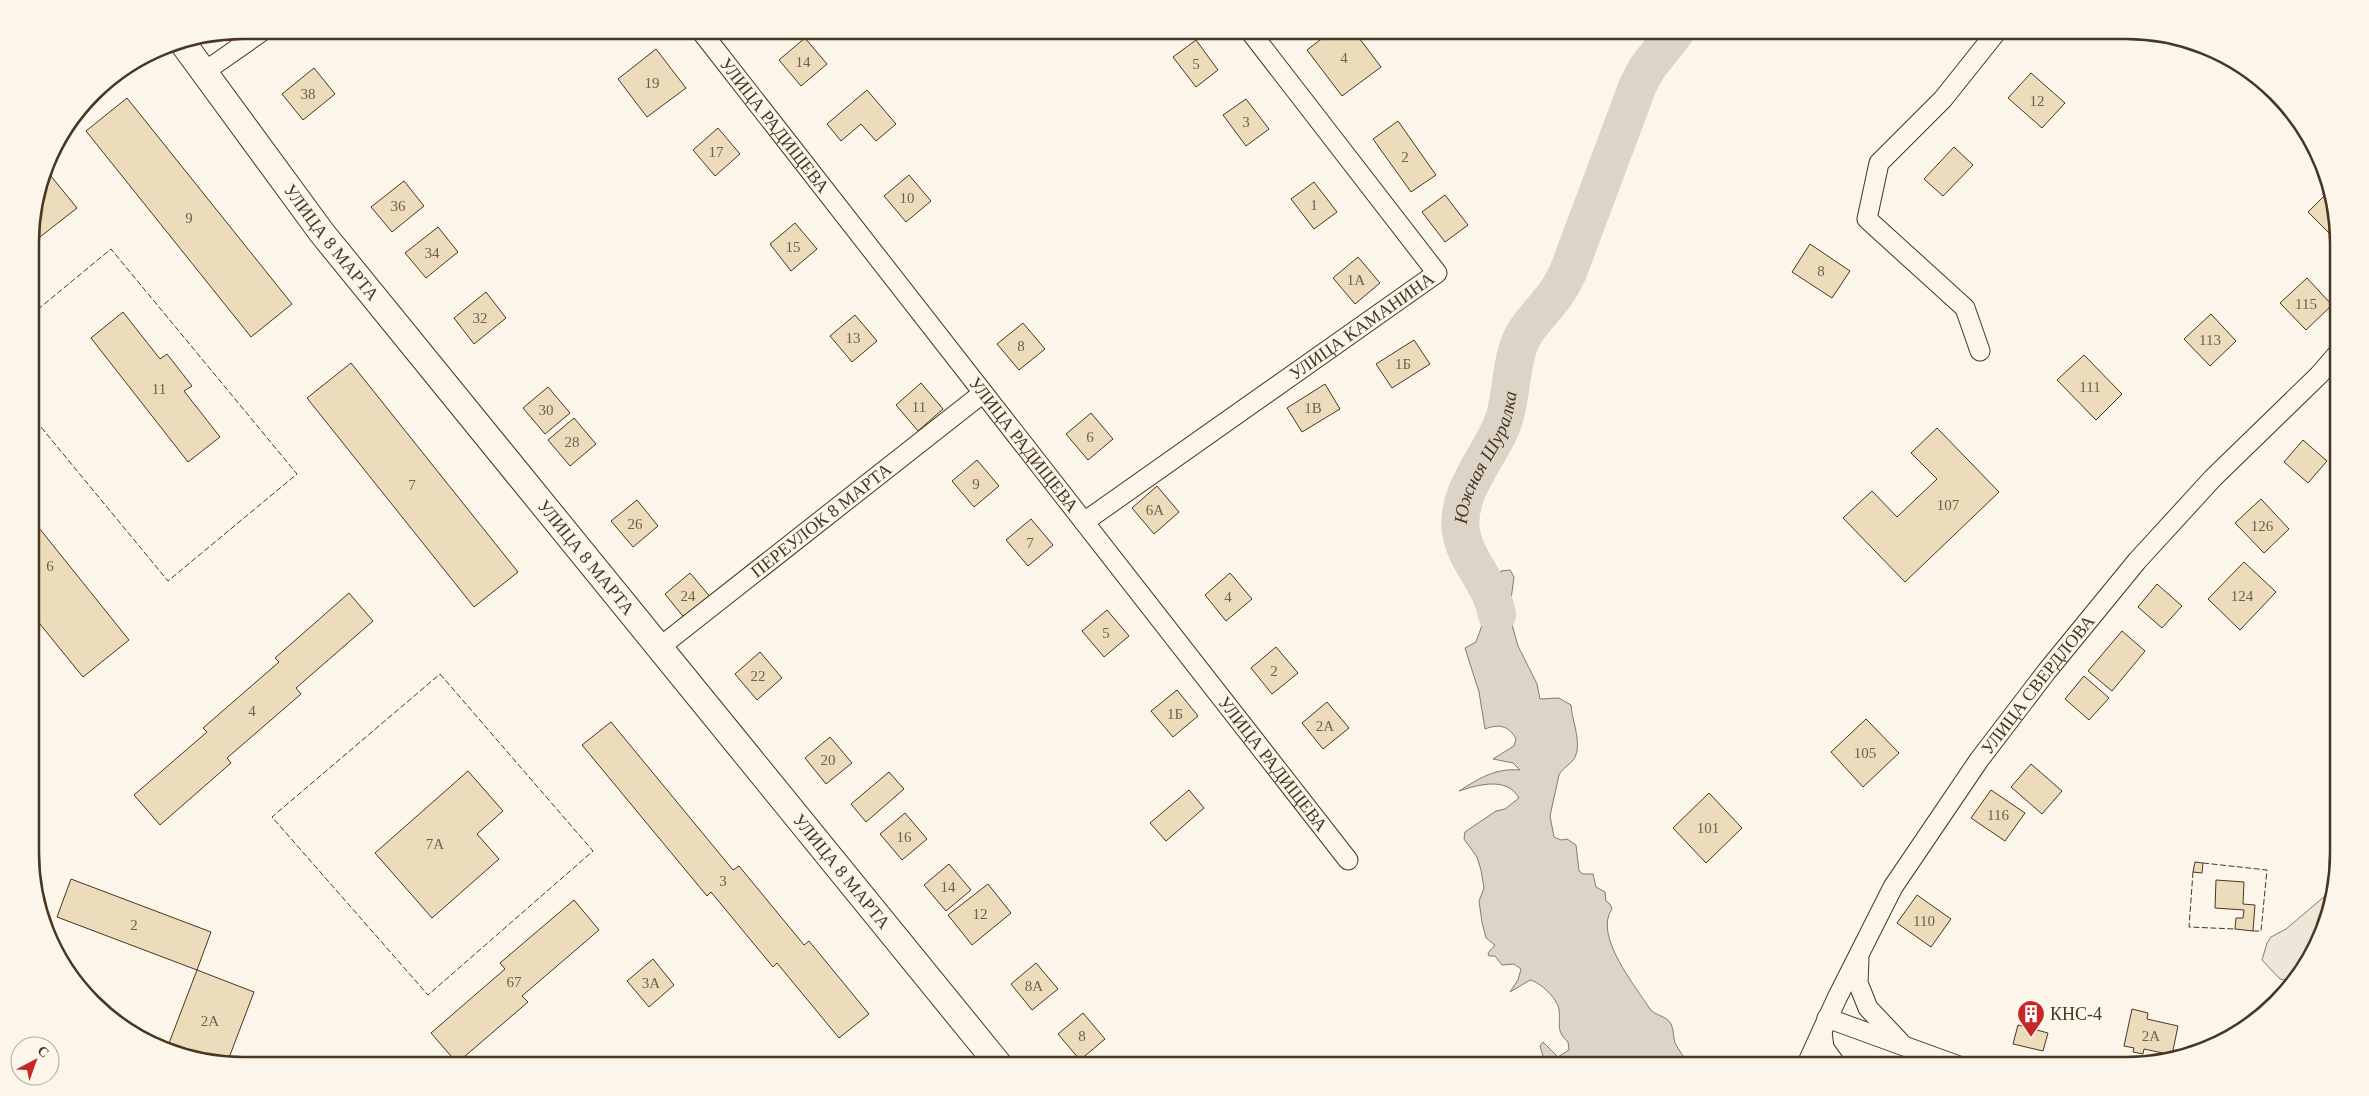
<svg xmlns="http://www.w3.org/2000/svg" width="2369" height="1096" font-family="'Times New Roman',serif">
  <style>
    .green { fill: #ede6d9; stroke: #887966 }
    .water { fill: #dcd4c6; stroke: #887966 }
    .lines { fill: none; stroke-linecap: round; stroke-linejoin: round }
    .river { stroke: #dcd4c6; stroke-width: 38 }
    .building { fill: #ecdcbc; stroke: #4a3520 }
    .street-casing { stroke: #4a3520; stroke-width: 21 }
    .secondary-casing { stroke: #4a3520; stroke-width: 28 }
    .street { stroke: #fbf6e9; stroke-width: 19 }
    .secondary { stroke: #fbf6e9; stroke-width: 26 }
    .fence { stroke: #4a3520; stroke-width: 1; stroke-dasharray: 6 2.5; stroke-linecap: butt }
    .labels { text-anchor: middle; stroke-width: 4; stroke-linejoin: round; paint-order: stroke }
    .number-label { font-size: 15px; fill: #725f47 }
    .street-label { font-size: 18px; fill: #4a3520; stroke: #fbf6e9 }
    .poi-label { font-size: 18px; fill: #4a3520; stroke: #fbf6e9; text-anchor: start }
    .water-label { font-size: 19px; font-style: italic; fill: #4a3520; stroke: #fbf6e9 }
    .rim { fill: none; stroke: #4a3520; stroke-width: 2.5 }
  </style>
  <rect width="100%" height="100%" fill="#fbf6e9"/>
  <path class="green" d="M 2332,890 L 2323,935 L 2295,983 L 2280,979 L 2262,960 L 2267,943 L 2271,937 L 2286,929 Z"/>
  <path class="water" d="M 1478,568 L 1499,580 L 1501,571 L 1510,570 L 1514,577 L 1509,614 L 1518,646 L 1537,684 L 1540,699 L 1559,698 L 1571,705 C 1572,721 1582,742 1575,757 C 1571,765 1563,767 1559,775 L 1550,816 L 1554,837 L 1561,840 L 1567,839 L 1576,845 L 1579,871 L 1583,874 L 1593,874 L 1596,887 L 1605,892 L 1606,901 L 1610,904 L 1612,909 C 1593,935 1636,987 1650,1009 C 1655,1016 1666,1015 1671,1024 C 1674,1030 1673,1037 1675,1043 C 1679,1051 1685,1058 1690,1066 L 1546,1066 L 1540,1046 L 1543,1042 L 1558,1057 L 1569,1050 L 1568,1042 C 1555,1030 1561,1025 1559,1010 C 1558,999 1540,982 1530,980 L 1510,992 L 1518,980 L 1521,969 L 1514,964 L 1502,965 L 1495,956 L 1489,956 L 1488,953 L 1495,945 L 1486,938 L 1482,922 L 1479,901 L 1484,888 L 1481,870 L 1477,857 L 1464,839 L 1465,832 L 1496,811 L 1505,809 L 1519,798 C 1507,776 1477,785 1459,791 C 1480,778 1495,768 1520,770 L 1513,763 L 1493,759 L 1514,746 L 1516,739 C 1509,725 1498,724 1485,729 L 1479,692 L 1465,648 L 1476,642 C 1480,630 1487,615 1486,603 C 1485,590 1476,581 1478,568 Z"/>
  <g class="lines">
    <path class="river" id="s1" d="M 1497,615 C 1492,584 1466,562 1461,532 C 1455,488 1494,454 1505,416 C 1512,391 1511,360 1522,338 C 1529,324 1541,313 1550,301 C 1558,293 1563,282 1568,272 L 1638,85 L 1647,68 L 1677,30"/>
  </g>
  <path class="building" d="M 1333,30 L 1353,30 L 1381,67 L 1342,96 L 1307,50 Z
    M 805,38 L 827,64 L 801,86 L 779,60 Z
    M 1196,40 L 1218,70 L 1196,87 L 1173,57 Z
    M 656,49 L 686,88 L 647,117 L 618,79 Z
    M 314,68 L 335,94 L 303,120 L 282,94 Z
    M 2031,73 L 2065,103 L 2042,128 L 2008,98 Z
    M 867,90 L 896,124 L 876,141 L 861,124 L 841,141 L 827,124 Z
    M 127,98 L 292,304 L 251,337 L 86,131 Z
    M 1246,99 L 1269,129 L 1246,146 L 1223,115 Z
    M 1398,121 L 1436,175 L 1411,192 L 1373,139 Z
    M 718,128 L 740,154 L 715,176 L 693,150 Z
    M 1954,147 L 1973,165 L 1943,196 L 1924,179 Z
    M 46,170 L 77,208 L 31,244 L 30,228 Z
    M 909,175 L 931,201 L 906,222 L 884,196 Z
    M 404,181 L 424,206 L 392,232 L 371,207 Z
    M 1314,182 L 1337,212 L 1314,229 L 1291,199 Z
    M 2330,190 L 2337,215 L 2337,241 L 2308,212 Z
    M 1445,195 L 1468,225 L 1445,242 L 1422,212 Z
    M 795,223 L 817,249 L 791,271 L 770,244 Z
    M 438,227 L 458,252 L 426,278 L 405,253 Z
    M 1810,244 L 1850,271 L 1832,298 L 1792,272 Z
    M 1358,257 L 1380,283 L 1355,304 L 1333,278 Z
    M 2307,278 L 2332,305 L 2306,330 L 2280,303 Z
    M 486,292 L 506,318 L 474,344 L 454,318 Z
    M 123,312 L 160,359 L 167,354 L 192,386 L 184,391 L 220,437 L 188,462 L 91,338 Z
    M 2211,314 L 2236,341 L 2210,366 L 2184,339 Z
    M 855,315 L 877,341 L 852,362 L 830,336 Z
    M 1023,323 L 1045,349 L 1019,370 L 997,344 Z
    M 1414,340 L 1430,364 L 1392,388 L 1376,364 Z
    M 2084,355 L 2122,394 L 2096,420 L 2057,380 Z
    M 351,363 L 518,572 L 474,607 L 307,398 Z
    M 921,383 L 943,409 L 918,431 L 896,405 Z
    M 1325,384 L 1340,409 L 1302,432 L 1287,408 Z
    M 548,387 L 570,413 L 545,434 L 523,408 Z
    M 1091,413 L 1113,439 L 1088,460 L 1066,434 Z
    M 574,418 L 596,444 L 570,466 L 548,440 Z
    M 1937,428 L 1999,492 L 1905,582 L 1843,518 L 1872,491 L 1897,517 L 1937,479 L 1911,453 Z
    M 2303,440 L 2327,461 L 2308,483 L 2284,462 Z
    M 977,460 L 999,486 L 974,507 L 952,481 Z
    M 1157,486 L 1179,512 L 1154,534 L 1132,508 Z
    M 2261,499 L 2289,529 L 2264,553 L 2235,523 Z
    M 637,500 L 658,526 L 633,547 L 611,521 Z
    M 31,518 L 129,640 L 83,677 L 31,613 Z
    M 1031,519 L 1053,545 L 1028,566 L 1006,540 Z
    M 2244,562 L 2276,592 L 2240,630 L 2208,599 Z
    M 690,573 L 712,599 L 686,620 L 665,594 Z
    M 1230,573 L 1252,599 L 1226,621 L 1205,595 Z
    M 2157,584 L 2182,606 L 2162,628 L 2138,607 Z
    M 349,593 L 373,621 L 296,688 L 301,694 L 227,758 L 231,763 L 160,825 L 134,795 L 207,732 L 203,728 L 279,662 L 275,658 Z
    M 1107,610 L 1129,636 L 1104,657 L 1082,631 Z
    M 2122,631 L 2145,651 L 2112,691 L 2088,671 Z
    M 1276,647 L 1298,673 L 1272,694 L 1251,668 Z
    M 760,652 L 782,678 L 757,700 L 735,674 Z
    M 2084,676 L 2109,698 L 2089,720 L 2065,699 Z
    M 1177,690 L 1198,716 L 1173,737 L 1151,711 Z
    M 1327,702 L 1349,728 L 1323,749 L 1302,723 Z
    M 1866,719 L 1899,753 L 1863,787 L 1831,752 Z
    M 611,722 L 733,870 L 739,866 L 804,945 L 809,941 L 869,1014 L 839,1038 L 777,963 L 773,967 L 711,892 L 707,896 L 582,745 Z
    M 830,737 L 852,763 L 826,784 L 805,758 Z
    M 2031,764 L 2062,791 L 2042,814 L 2011,787 Z
    M 468,771 L 503,811 L 477,834 L 499,859 L 432,918 L 375,853 Z
    M 889,772 L 904,789 L 866,822 L 851,804 Z
    M 1189,790 L 1204,808 L 1166,841 L 1150,823 Z
    M 1991,790 L 2025,813 L 2005,841 L 1971,818 Z
    M 1709,793 L 1742,828 L 1706,863 L 1673,828 Z
    M 905,813 L 927,839 L 902,860 L 880,834 Z
    M 2195,862 L 2203,863 L 2202,873 L 2193,872 Z
    M 949,864 L 971,890 L 946,911 L 924,885 Z
    M 71,879 L 211,932 L 197,970 L 57,917 Z
    M 2216,880 L 2244,882 L 2243,904 L 2255,905 L 2253,931 L 2235,929 L 2236,918 L 2243,918 L 2244,910 L 2215,908 Z
    M 988,884 L 1011,913 L 972,945 L 948,915 Z
    M 1917,895 L 1951,919 L 1931,947 L 1897,923 Z
    M 574,900 L 599,930 L 522,996 L 528,1002 L 457,1063 L 431,1033 L 505,969 L 500,963 Z
    M 653,959 L 674,985 L 649,1007 L 627,981 Z
    M 1036,963 L 1058,989 L 1032,1010 L 1011,984 Z
    M 197,970 L 254,992 L 227,1063 L 166,1051 Z
    M 2132,1009 L 2148,1013 L 2147,1019 L 2178,1026 L 2172,1055 L 2144,1049 L 2143,1054 L 2133,1052 L 2134,1048 L 2124,1046 Z
    M 1083,1013 L 1105,1039 L 1080,1060 L 1058,1034 Z
    M 2018,1025 L 2048,1033 L 2043,1051 L 2013,1044 Z"/>
  <g class="lines">
    <defs>
      <g id="street">
        <path id="s2" d="M 700,30 L 1348,860"/>
        <path d="M 204,72 L 264,30"/>
        <path d="M 1980,351 L 1965,308 L 1867,219 L 1879,163 L 1943,99 L 1998,30"/>
        <path id="s3" d="M 1084,522 L 1437,273 L 1249,30"/>
        <path id="s4" d="M 660,647 L 983,393"/>
        <path d="M 1859,959 L 1858,983 L 1868,1008 L 1900,1042"/>
        <path d="M 1827,1018 L 1959,1066"/>
        <path d="M 1822,1031 L 1824,1048 L 1837,1066"/>
        <path id="s5" d="M 1806,1066 L 1837,998 L 1893,887 L 1979,760 L 2047,671 L 2137,561 L 2213,478 L 2319,375 L 2338,353"/>
      </g>
      <g id="secondary">
        <path id="s6" d="M 182,42 L 322,233 L 1000,1066"/>
      </g>
    </defs>
    <use href="#street" class="street-casing"/>
    <use href="#secondary" class="secondary-casing"/>
    <use href="#street" class="street"/>
    <use href="#secondary" class="secondary"/>
    <path class="fence" d="M 31,315 L 111,249 L 297,474 L 168,581 L 31,415
      M 440,674 L 593,851 L 428,995 L 272,817 Z
      M 2203,863 L 2267,870 L 2261,931 L 2253,931
      M 2193,872 L 2189,927 L 2235,929"/>
  </g>
  <defs>
    <symbol id="building-pin" viewBox="-11 -11 22 30"><path d="M0 17L-7.5 6A9.5 9.5 0 1 1 7.5 6Z" fill="#c62828" stroke="#fbf6e9"/><path d="M-4-6H4V6H1V3H-1V6H-4ZM-2.5-4.3h1.7v1.8h-1.7ZM.8-4.3h1.7v1.8H.8ZM-2.5-1h1.7V.8h-1.7ZM.8-1h1.7V.8H.8Z" fill="#fff"/></symbol>
  </defs>
  <g fill-rule="evenodd">
    <use href="#building-pin" x="2015" y="998" width="32" height="43"/>
  </g>
  <g class="labels">
    <g class="number-label">
      <text x="1344" y="63">4</text>
      <text x="803" y="67">14</text>
      <text x="1196" y="69">5</text>
      <text x="652" y="88">19</text>
      <text x="308" y="99">38</text>
      <text x="2037" y="106">12</text>
      <text x="1246" y="127">3</text>
      <text x="716" y="157">17</text>
      <text x="1405" y="162">2</text>
      <text x="907" y="203">10</text>
      <text x="1314" y="210">1</text>
      <text x="398" y="211">36</text>
      <text x="189" y="223">9</text>
      <text x="793" y="252">15</text>
      <text x="432" y="258">34</text>
      <text x="1821" y="276">8</text>
      <text x="1356" y="285">1А</text>
      <text x="2306" y="309">115</text>
      <text x="480" y="323">32</text>
      <text x="853" y="343">13</text>
      <text x="2210" y="345">113</text>
      <text x="1021" y="351">8</text>
      <text x="1403" y="369">1Б</text>
      <text x="2090" y="392">111</text>
      <text x="159" y="394">11</text>
      <text x="919" y="412">11</text>
      <text x="1313" y="413">1В</text>
      <text x="546" y="415">30</text>
      <text x="1090" y="442">6</text>
      <text x="572" y="447">28</text>
      <text x="976" y="489">9</text>
      <text x="412" y="490">7</text>
      <text x="1948" y="510">107</text>
      <text x="1155" y="515">6А</text>
      <text x="635" y="529">26</text>
      <text x="2262" y="531">126</text>
      <text x="1030" y="548">7</text>
      <text x="50" y="571">6</text>
      <text x="688" y="601">24</text>
      <text x="2242" y="601">124</text>
      <text x="1228" y="602">4</text>
      <text x="1106" y="638">5</text>
      <text x="1274" y="676">2</text>
      <text x="758" y="681">22</text>
      <text x="252" y="716">4</text>
      <text x="1175" y="719">1Б</text>
      <text x="1325" y="731">2А</text>
      <text x="1865" y="758">105</text>
      <text x="828" y="765">20</text>
      <text x="1998" y="820">116</text>
      <text x="1708" y="833">101</text>
      <text x="904" y="842">16</text>
      <text x="435" y="849">7А</text>
      <text x="723" y="886">3</text>
      <text x="948" y="892">14</text>
      <text x="980" y="919">12</text>
      <text x="1924" y="926">110</text>
      <text x="134" y="930">2</text>
      <text x="514" y="987">67</text>
      <text x="651" y="988">3А</text>
      <text x="1034" y="991">8А</text>
      <text x="210" y="1026">2А</text>
      <text x="1082" y="1041">8</text>
      <text x="2151" y="1041">2А</text>
    </g>
    <g class="street-label">
      <text dy="6" stroke="none"><textPath href="#s2" startOffset="121">УЛИЦА РАДИЩЕВА</textPath></text>
      <text dy="6" stroke="none"><textPath href="#s6" startOffset="250">УЛИЦА 8 МАРТА</textPath></text>
      <text dy="6" stroke="none"><textPath href="#s3" startOffset="340">УЛИЦА КАМАНИНА</textPath></text>
      <text dy="6" stroke="none"><textPath href="#s2" startOffset="526">УЛИЦА РАДИЩЕВА</textPath></text>
      <text dy="6" stroke="none"><textPath href="#s4" startOffset="205">ПЕРЕУЛОК 8 МАРТА</textPath></text>
      <text dy="6" stroke="none"><textPath href="#s6" startOffset="655">УЛИЦА 8 МАРТА</textPath></text>
      <text dy="6" stroke="none"><textPath href="#s5" startOffset="448">УЛИЦА СВЕРДЛОВА</textPath></text>
      <text dy="6" stroke="none"><textPath href="#s2" startOffset="931">УЛИЦА РАДИЩЕВА</textPath></text>
      <text dy="6" stroke="none"><textPath href="#s6" startOffset="1060">УЛИЦА 8 МАРТА</textPath></text>
    </g>
    <g class="poi-label">
      <text x="2050" y="1020">КНС-4</text>
    </g>
    <g class="water-label">
      <text dy="7" stroke="none"><textPath href="#s1" startOffset="171">Южная Шуралка</textPath></text>
    </g>
  </g>
  <path d="M0 0H2369V1096H0ZM243 39H2126A204 204 0 0 1 2330 243V853A204 204 0 0 1 2126 1057H243A204 204 0 0 1 39 853V243A204 204 0 0 1 243 39Z" fill="#fbf6e9" fill-rule="evenodd"/>
  <path class="rim" d="M243 39H2126A204 204 0 0 1 2330 243V853A204 204 0 0 1 2126 1057H243A204 204 0 0 1 39 853V243A204 204 0 0 1 243 39Z"/>
  <g transform="translate(35 1061) rotate(41)"><circle r="24" fill="#fbf6e9" stroke="#b4a999"/>
  <path d="M0-4L9 19L0 12L-9 19Z" fill="#c62828"/>
  <text y="-8" font-size="14" font-weight="bold" text-anchor="middle" fill="#4a3520">С</text>
  </g>
</svg>
